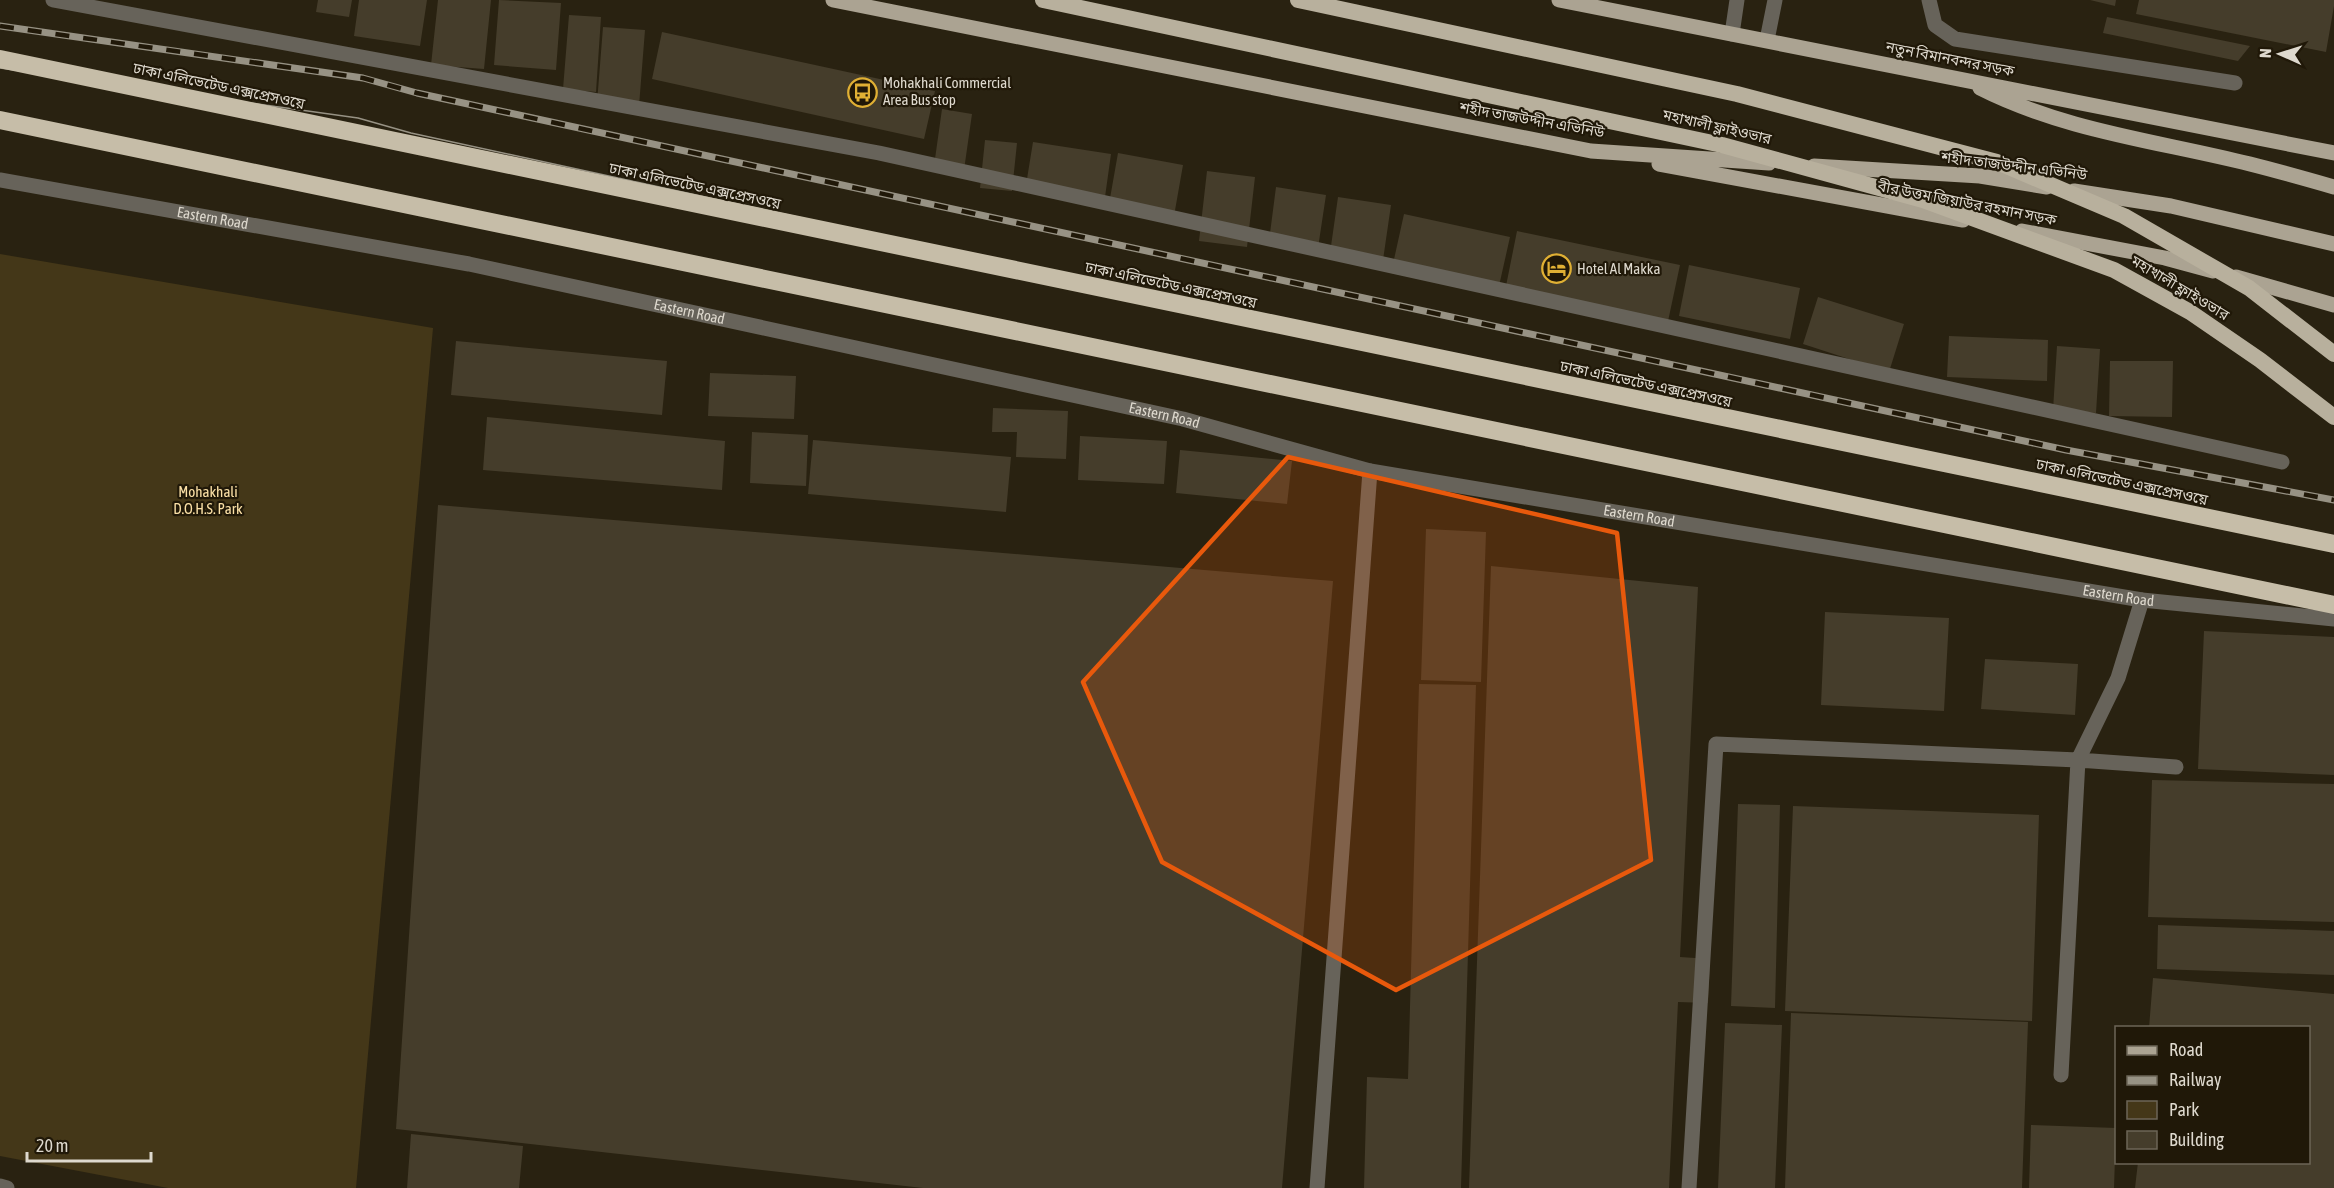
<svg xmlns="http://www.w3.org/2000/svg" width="2334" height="1188" font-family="'Asap Condensed','Noto Sans Bengali',sans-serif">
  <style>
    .green { fill: #443718 }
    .building { fill: #453d2b }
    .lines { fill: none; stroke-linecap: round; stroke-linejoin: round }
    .service { stroke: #67635a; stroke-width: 15 }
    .minor { stroke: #67635a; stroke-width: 15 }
    .primary { stroke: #aba392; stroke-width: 15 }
    .motorway { stroke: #c6bda8; stroke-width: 18 }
    .tram { stroke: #979284; stroke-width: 1.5 }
    .rail-casing { stroke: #979284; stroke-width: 7 }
    .rail { stroke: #201808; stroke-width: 4.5; stroke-dasharray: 14; stroke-linecap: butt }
    .trunk-bridge { stroke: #b8b09d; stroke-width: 16 }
    .motorway-bridge { stroke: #c6bda8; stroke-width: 18 }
    .marked { fill: #e8590c; fill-opacity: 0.2; stroke: #e8590c; stroke-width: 4.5; stroke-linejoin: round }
    .labels { text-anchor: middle; stroke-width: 4.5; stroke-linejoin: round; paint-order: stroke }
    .street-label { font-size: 15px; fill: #ded9ce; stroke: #201808 }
    .poi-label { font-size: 15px; fill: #ded9ce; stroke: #201808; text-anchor: start }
    .park-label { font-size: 15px; fill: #fbe0a6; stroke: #201808 }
  </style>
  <rect width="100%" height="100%" fill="#292211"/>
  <path class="green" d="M 0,254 L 433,328 L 356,1188 L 168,1188 L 0,1156 Z"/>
  <path class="building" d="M 318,0 L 352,0 L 349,17 L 316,12 Z
    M 359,0 L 427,0 L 420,46 L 354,36 Z
    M 438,0 L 491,0 L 484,69 L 431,65 Z
    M 499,0 L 561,3 L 556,70 L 494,65 Z
    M 2090,0 L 2116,0 L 2115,6 Z
    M 2139,0 L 2334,0 L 2334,6 L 2326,52 L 2136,14 Z
    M 569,15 L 601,17 L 596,92 L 563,89 Z
    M 2107,17 L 2250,46 L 2238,61 L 2103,33 Z
    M 603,27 L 645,30 L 639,106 L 597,103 Z
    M 662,32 L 935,91 L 924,139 L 652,79 Z
    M 942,109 L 972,114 L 964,170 L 934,166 Z
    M 985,140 L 1017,143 L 1012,191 L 980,188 Z
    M 1033,142 L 1111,154 L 1105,197 L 1026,185 Z
    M 1118,153 L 1183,165 L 1174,216 L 1109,204 Z
    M 1207,171 L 1255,177 L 1247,247 L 1199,241 Z
    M 1276,187 L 1326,195 L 1318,248 L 1269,241 Z
    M 1338,197 L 1391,205 L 1383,260 L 1330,253 Z
    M 1404,214 L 1510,237 L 1497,295 L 1391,273 Z
    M 1517,231 L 1680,265 L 1667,326 L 1505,291 Z
    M 1689,265 L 1800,288 L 1790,339 L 1679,316 Z
    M 1818,297 L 1904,324 L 1889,372 L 1803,344 Z
    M 1949,336 L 2048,340 L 2047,381 L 1947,377 Z
    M 456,341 L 667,361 L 662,415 L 451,395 Z
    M 2057,346 L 2100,349 L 2096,413 L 2053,410 Z
    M 2110,361 L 2173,361 L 2172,417 L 2109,416 Z
    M 710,373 L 796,376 L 794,419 L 708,416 Z
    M 993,408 L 1068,411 L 1066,459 L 1016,457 L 1017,432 L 992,432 Z
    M 487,417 L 725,441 L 722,490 L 483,470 Z
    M 752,432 L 808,435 L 806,486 L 750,483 Z
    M 1080,436 L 1167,441 L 1164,484 L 1078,480 Z
    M 813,440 L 1011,457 L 1006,512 L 808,494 Z
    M 1180,450 L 1292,461 L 1287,504 L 1176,493 Z
    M 438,505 L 1333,581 L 1282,1188 L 923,1188 L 396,1129 Z
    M 1426,529 L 1486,532 L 1481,682 L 1421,680 Z
    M 1491,566 L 1698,587 L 1680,957 L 1710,959 L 1708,1003 L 1678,1002 L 1669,1188 L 1469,1188 Z
    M 1825,612 L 1949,618 L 1944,711 L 1821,705 Z
    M 2204,631 L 2334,637 L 2334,775 L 2198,769 Z
    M 1985,659 L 2078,664 L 2075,715 L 1981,709 Z
    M 1419,684 L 1476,685 L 1461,1188 L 1364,1188 L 1367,1077 L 1408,1079 Z
    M 2152,780 L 2334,784 L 2334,922 L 2148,917 Z
    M 1738,804 L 1780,805 L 1775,1008 L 1731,1006 Z
    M 1793,806 L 2039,815 L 2032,1021 L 1785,1011 Z
    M 2158,925 L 2334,931 L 2334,975 L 2157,969 Z
    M 2153,978 L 2334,994 L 2334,1188 L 2135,1188 L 2138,1162 L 2308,1162 L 2308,1028 L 2149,1028 Z
    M 1791,1013 L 2028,1022 L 2022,1188 L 1785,1188 Z
    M 1725,1023 L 1782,1025 L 1775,1188 L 1718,1188 Z
    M 2031,1125 L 2116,1128 L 2114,1188 L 2029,1188 Z
    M 411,1134 L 523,1146 L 519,1188 L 407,1188 Z"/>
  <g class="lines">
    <path class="service" d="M 1929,0 L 1935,25 L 1955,39 L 2235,83
      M 1732,34 L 1737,0
      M 1767,40 L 1775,0
      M 2142,600 L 2118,678 L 2078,760 L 2176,767
      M 1317,1188 L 1370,471
      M 1689,1188 L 1716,744 L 2078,760 L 2061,1075"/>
    <g class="minor">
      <path d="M 53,0 L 879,153 L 2282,462"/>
      <path id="s1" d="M 0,180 L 469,264 L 1183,419 L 1370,471 L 2142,600 L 2334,619"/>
      <path d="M 0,1186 L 7,1188"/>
    </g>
    <path class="primary" d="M 833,0 L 1591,151 L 1769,163
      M 1559,0 L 2334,153
      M 1980,88 C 2065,131 2158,141 2250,164 C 2278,171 2306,179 2334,187
      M 1659,164 L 1963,220
      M 1814,166 L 1980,176 L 2047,187
      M 2074,191 L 2171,206 L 2334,244
      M 2022,231 L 2165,258 L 2213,271
      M 2236,277 L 2334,305"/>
    <path class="motorway" d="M 0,120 L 2334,605"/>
    <path class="tram" d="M 0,68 L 358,118 L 411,133 L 2059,491 L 2334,540"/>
    <defs>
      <path id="rail" d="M 0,26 L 363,78 L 417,93 L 2066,450 L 2334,500"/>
    </defs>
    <use href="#rail" class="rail-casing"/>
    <use href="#rail" class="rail"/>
    <path class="trunk-bridge" d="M 1043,0 L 1722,145 L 1923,200 L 2114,270 L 2190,312 L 2260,360 L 2334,417
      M 1298,0 L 1737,94 L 1997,162 L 2124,216 L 2249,288 L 2334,354"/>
    <path class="motorway-bridge" d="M 0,59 L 2334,544"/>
  </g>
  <path class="marked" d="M 1288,457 L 1617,533 L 1651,860 L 1396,990 L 1162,862 L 1083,682 Z"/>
  <defs>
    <symbol id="bus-ring" viewBox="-11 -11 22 22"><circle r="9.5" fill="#201808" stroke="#e0b034" stroke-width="1.5"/><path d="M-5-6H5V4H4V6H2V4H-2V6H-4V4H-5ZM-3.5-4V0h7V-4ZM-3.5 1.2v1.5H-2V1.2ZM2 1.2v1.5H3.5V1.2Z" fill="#e0b034"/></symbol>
    <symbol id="hotel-ring" viewBox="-11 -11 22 22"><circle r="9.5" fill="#201808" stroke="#e0b034" stroke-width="1.5"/><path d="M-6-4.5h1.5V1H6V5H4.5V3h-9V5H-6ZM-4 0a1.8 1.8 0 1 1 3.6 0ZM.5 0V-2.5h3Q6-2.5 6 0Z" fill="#e0b034"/></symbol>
  </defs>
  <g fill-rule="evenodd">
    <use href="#bus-ring" x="846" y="76" width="33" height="33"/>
    <use href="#hotel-ring" x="1540" y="252" width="33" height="33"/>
  </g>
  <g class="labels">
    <g class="street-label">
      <text transform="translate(1950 59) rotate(11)" y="5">নতুন বিমানবন্দর সড়ক</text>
      <text transform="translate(219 86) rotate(12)" y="5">ঢাকা এলিভেটেড এক্সপ্রেসওয়ে</text>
      <text transform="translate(1532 120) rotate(10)" y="5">শহীদ তাজউদ্দীন এভিনিউ</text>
      <text transform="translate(1717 127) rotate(13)" y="5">মহাখালী ফ্লাইওভার</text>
      <text transform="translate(2014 166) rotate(7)" y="5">শহীদ তাজউদ্দীন এভিনিউ</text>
      <text transform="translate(695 186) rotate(12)" y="5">ঢাকা এলিভেটেড এক্সপ্রেসওয়ে</text>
      <text transform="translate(1967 203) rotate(11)" y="5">বীর উত্তম জিয়াউর রহমান সড়ক</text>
      <text dy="5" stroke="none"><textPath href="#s1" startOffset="216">Eastern Road</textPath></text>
      <text transform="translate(1171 285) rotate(12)" y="5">ঢাকা এলিভেটেড এক্সপ্রেসওয়ে</text>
      <text transform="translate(2180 288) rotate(31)" y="5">মহাখালী ফ্লাইওভার</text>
      <text dy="5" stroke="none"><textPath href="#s1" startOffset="702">Eastern Road</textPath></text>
      <text transform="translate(1646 384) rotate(12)" y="5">ঢাকা এলিভেটেড এক্সপ্রেসওয়ে</text>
      <text dy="5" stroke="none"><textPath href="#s1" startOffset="1188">Eastern Road</textPath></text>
      <text transform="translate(2122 482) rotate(12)" y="5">ঢাকা এলিভেটেড এক্সপ্রেসওয়ে</text>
      <text dy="5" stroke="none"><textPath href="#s1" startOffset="1674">Eastern Road</textPath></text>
      <text dy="5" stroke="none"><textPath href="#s1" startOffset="2160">Eastern Road</textPath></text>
    </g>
    <g class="poi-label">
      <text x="883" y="88">Mohakhali Commercial<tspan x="883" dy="17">Area Bus stop</tspan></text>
      <text x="1577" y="274">Hotel Al Makka</text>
    </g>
    <g class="park-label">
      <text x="208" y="497">Mohakhali<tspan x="208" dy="17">D.O.H.S. Park</tspan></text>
    </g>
  </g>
  <rect x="2115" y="1026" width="195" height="138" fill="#201808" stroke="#6c6557" stroke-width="1.5"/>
  <rect x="2127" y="1046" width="30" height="9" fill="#aba392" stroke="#6c6557" stroke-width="1.5"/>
  <text x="2169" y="1056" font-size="18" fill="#ded9ce">Road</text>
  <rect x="2127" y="1076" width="30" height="9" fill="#979284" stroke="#6c6557" stroke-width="1.5"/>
  <text x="2169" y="1086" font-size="18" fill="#ded9ce">Railway</text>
  <rect x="2127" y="1101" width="30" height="18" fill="#443718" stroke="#6c6557" stroke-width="1.5"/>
  <text x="2169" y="1116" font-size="18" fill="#ded9ce">Park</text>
  <rect x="2127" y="1131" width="30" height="18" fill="#453d2b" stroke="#6c6557" stroke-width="1.5"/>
  <text x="2169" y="1146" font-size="18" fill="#ded9ce">Building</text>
  <g transform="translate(2280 54) rotate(273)" stroke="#201808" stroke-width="4.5" paint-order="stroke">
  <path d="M0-4.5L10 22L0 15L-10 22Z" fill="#ded9ce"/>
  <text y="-9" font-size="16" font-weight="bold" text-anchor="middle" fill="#ded9ce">N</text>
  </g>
  <path d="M27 1152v9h124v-9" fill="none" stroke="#ded9ce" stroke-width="3"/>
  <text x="36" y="1152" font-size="18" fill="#ded9ce" stroke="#201808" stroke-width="4.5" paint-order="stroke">20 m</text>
</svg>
